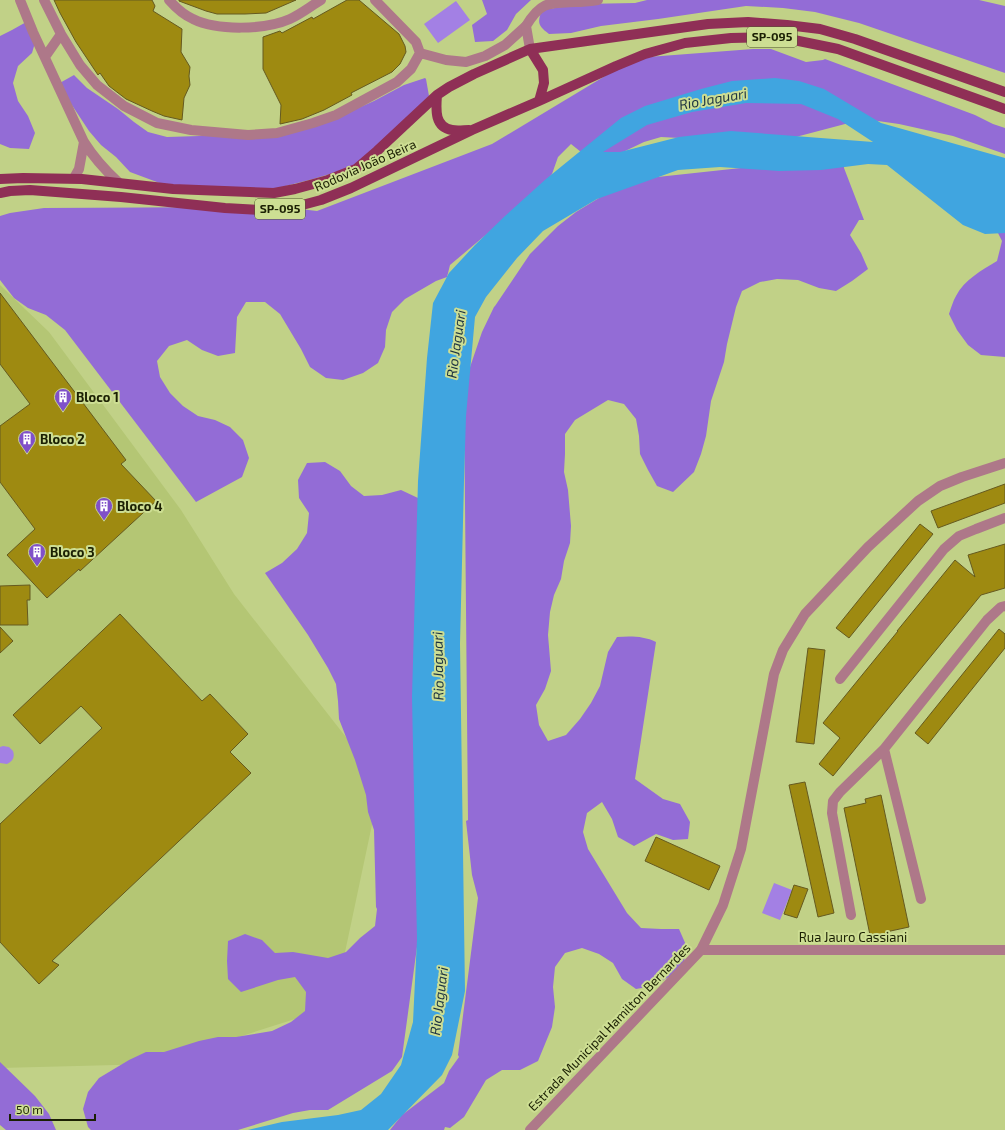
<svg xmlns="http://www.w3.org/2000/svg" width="1005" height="1130" font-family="'Exo 2',sans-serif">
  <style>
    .built { fill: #b4c674 }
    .green { fill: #a380e4 }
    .forest { fill: #936cd6 }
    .water { fill: #40a5e0; fill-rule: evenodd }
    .building { fill: #9e8a11; stroke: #655a20 }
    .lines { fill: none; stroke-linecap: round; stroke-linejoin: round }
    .minor { stroke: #ae7889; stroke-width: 10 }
    .tertiary { stroke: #ae7889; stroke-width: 10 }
    .primary { stroke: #8f2f56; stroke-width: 10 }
    .labels { text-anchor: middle; stroke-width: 4; stroke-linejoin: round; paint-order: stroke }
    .shield { fill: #cdde93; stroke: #50592e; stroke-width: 1 }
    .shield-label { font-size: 12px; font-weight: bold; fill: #1b2003 }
    .street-label { font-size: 13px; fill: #1b2003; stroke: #cdde93 }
    .poi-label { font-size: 13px; font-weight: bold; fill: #1b2003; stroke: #cdde93; text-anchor: start }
    .water-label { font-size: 14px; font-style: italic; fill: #1d3341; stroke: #cdde93 }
  </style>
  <rect width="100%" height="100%" fill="#c1d187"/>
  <path class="built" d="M 0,285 L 49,332 L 181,510 L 234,594 L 381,782 L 344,957 L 317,1012 L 154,1064 L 0,1068 Z"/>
  <path class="green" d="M 456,1 L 470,20 L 438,43 L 424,24 Z
    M 3,746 L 9,747 L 13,751 C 15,757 13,761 7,764 L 0,763 L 0,747 Z
    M 774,883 L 792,890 L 780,920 L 762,913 Z"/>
  <path class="forest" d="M 482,0 L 531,0 L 516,14 L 507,30 L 493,41 L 475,42 L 472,25 L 487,14 Z
    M 647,0 L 979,0 L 1005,6 L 1005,73 L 859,23 L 815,12 L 783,8 L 746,6 L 658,19 L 601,26 L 571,33 L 549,34 C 538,26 537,23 542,10 L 581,4 L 635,3 Z
    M 28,21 L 37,36 L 32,53 L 18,66 L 13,83 L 18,101 L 28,116 L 35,133 L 29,149 L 10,148 L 0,144 L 0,36 L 12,30 Z
    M 753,49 L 771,49 L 806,62 L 823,60 L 825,59 L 975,115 L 993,124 L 1005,128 L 1005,154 L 953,136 L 899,124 L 864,119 L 773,143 L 661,137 L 644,142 L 623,152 L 586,156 L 571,144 L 558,157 L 552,174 L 539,190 L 450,265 L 447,277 L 436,281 L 405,299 L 392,312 L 386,330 L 385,347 L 378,363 L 363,373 L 343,380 L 326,378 L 310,367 L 301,349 L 280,314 L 265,302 L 246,302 L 237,317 L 235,353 L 218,356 L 202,350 L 187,340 L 169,346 L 157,361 L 160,377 L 170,393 L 183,406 L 198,416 L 215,420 L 230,427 L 243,440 L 249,458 L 242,477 L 196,502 L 65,330 L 46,315 L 28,308 L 14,298 L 0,280 L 0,216 L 10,213 L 44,208 L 241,207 L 300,209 L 317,211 L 492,144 L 635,58 Z
    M 74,75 L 87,88 L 118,109 L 134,122 L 148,132 L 167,137 L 262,134 L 320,125 L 374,101 L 404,85 L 425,78 L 426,79 L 429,96 L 381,143 L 350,168 L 313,179 L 274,189 L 165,185 L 130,172 L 116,157 L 101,145 L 89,131 L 58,84 Z
    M 835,158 L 844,159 L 844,168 L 864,220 L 859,220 L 850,235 L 861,253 L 868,269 L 852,281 L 836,291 L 819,288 L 798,280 L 777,279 L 760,282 L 742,291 L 736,307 L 727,344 L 724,362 L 711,401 L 706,436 L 701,454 L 694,472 L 673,492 L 657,486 L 648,470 L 640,454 L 639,436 L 636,419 L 624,404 L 608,400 L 575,420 L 565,434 L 565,454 L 564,472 L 568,490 L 571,526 L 570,543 L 564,561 L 561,579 L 554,595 L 550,612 L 548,635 L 551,671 L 545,689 L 536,705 L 539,725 L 548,741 L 566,735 L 580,719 L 591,703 L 600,686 L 608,652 L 617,637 C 631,636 644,636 656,642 L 635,779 L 663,799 L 680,804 L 690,822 L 688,839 L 673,840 L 656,834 L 634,846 L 618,837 L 612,819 L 602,802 L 587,813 L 583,832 L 588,849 L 627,913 L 641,928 L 661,929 L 679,929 L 686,945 L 684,963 L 669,977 L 653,986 L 636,989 L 622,979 L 613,963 L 599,954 L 582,948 L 565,953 L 555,967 L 553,987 L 555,1007 L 552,1027 L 538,1061 L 520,1070 L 502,1070 L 486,1080 L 464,1117 L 450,1128 L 445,1127 L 444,1130 L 390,1130 L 402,1115 L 444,1083 L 449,1071 L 459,1057 L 458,1055 L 478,898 L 472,875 L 466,821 L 468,820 L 464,396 L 468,373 L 482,332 L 494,307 L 495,306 L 530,254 L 558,226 L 576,212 L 622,184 L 639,179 Z
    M 1005,185 L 1005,357 L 981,355 L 968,345 L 957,330 L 949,314 C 951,308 953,301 956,296 C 964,280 982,270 997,261 L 1002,241 L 994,225 Z
    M 325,462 L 340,471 L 351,486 L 364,496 L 382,495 L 401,490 L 418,498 L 429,859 L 402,1057 L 392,1071 L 328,1110 L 310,1110 L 293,1113 L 238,1130 L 91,1130 L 88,1127 L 83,1109 L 88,1092 L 99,1078 L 129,1060 L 146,1052 L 164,1052 L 199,1041 L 218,1037 L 236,1037 L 272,1031 L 291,1022 L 305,1011 L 306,992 L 295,977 L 278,980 L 241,992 L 228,979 L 227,961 L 228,941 L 245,934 L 262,940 L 275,953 L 293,952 L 328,958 L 346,952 L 360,938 L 375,926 L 377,909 L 376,907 L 374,830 L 368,812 L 366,795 L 355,760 L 339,719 L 338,701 L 336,684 L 328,668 L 308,635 L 265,573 L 282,563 L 297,549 L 307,533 L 309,513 L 299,498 L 298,480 L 307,463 Z
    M 0,1062 L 35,1096 L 49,1114 L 56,1130 L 6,1130 L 0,1125 Z"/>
  <path class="water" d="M 775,78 L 799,81 L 824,89 L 881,123 L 1005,158 L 1005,233 L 985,234 L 963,225 L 887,165 L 868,164 L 821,170 L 779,171 L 720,167 L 678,170 L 597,199 L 543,231 L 517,258 L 486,297 L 475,317 L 466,416 L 464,481 L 460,644 L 465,991 L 452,1055 L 442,1075 L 388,1130 L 248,1130 L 282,1122 L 338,1115 L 361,1110 L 381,1094 L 401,1065 L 413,1022 L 417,939 L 412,697 L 418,481 L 427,358 L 433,303 L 449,273 L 475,245 L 505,216 L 546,179 L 621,118 L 645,106 L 701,89 L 732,81 ZM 746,103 L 801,104 L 838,119 L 873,142 L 731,131 L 679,137 L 620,152 L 603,152 L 647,125 L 692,112 Z"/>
  <path class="building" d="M 54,0 L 152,0 L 155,6 L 153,11 L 182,29 L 181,52 L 190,67 L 189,76 L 190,85 L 184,98 L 182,120 L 164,116 L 152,111 L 126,99 L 109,86 L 100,73 L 98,75 L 76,42 L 60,13 Z
    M 179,0 L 296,0 L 266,13 L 245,14 L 217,14 L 206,11 L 179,1 Z
    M 347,0 L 359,0 L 399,34 L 405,46 L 406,52 L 400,64 L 392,72 L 351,93 L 352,95 L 324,110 L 302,119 L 280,124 L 281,105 L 263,69 L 263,37 L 280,31 L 282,33 L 312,17 L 313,19 Z
    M 0,293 L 126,460 L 121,464 L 156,501 L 80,571 L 79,569 L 47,598 L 7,555 L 35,529 L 0,482 L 0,426 L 30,404 L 0,364 Z
    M 1005,484 L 1005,503 L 938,528 L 931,511 Z
    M 920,524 L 933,534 L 849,638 L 836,628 Z
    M 1005,544 L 1005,588 L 981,595 L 833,776 L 819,764 L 840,738 L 823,723 L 898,631 L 897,631 L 955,560 L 975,577 L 968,555 Z
    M 30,585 L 30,600 L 27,600 L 28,625 L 0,625 L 0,586 Z
    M 120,614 L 202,701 L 210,694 L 248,734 L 230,752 L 251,773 L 52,961 L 59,965 L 39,984 L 0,942 L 0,824 L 102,728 L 81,706 L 40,744 L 13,715 Z
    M 0,627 L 13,641 L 0,653 Z
    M 999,629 L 1005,634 L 1005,648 L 928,744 L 915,733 Z
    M 808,648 L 825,650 L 814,744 L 796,742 Z
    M 805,782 L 834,913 L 818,917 L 789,785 Z
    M 881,795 L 909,927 L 886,932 L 887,937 L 871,940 L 844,808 L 866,803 L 865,799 Z
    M 656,837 L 720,866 L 709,890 L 645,861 Z
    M 794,885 L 808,889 L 797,918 L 784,914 Z"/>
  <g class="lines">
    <path class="minor" d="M 20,0 L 33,32 L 84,142 C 94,158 105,170 118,182
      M 44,0 L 61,34 L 80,65 L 97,85 L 124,106 L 157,123 L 191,130 L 248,135 L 277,133 L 313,123 L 336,115 L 397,82 L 411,69 L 420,53
      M 169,0 C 176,8 184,15 193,19 C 217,31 265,30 290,19 C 301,14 311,6 321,0
      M 375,0 L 416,42 L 420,53
      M 420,53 L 446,60 L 466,62 L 485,56 L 505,45 L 526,26
      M 45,57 L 61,34
      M 74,178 L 79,169 L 84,142
      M 840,679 L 944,549 L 959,536 L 976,529 L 1005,518
      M 884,749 L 921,899
      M 851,915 L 832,813 L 833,801 L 840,792 L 884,749 L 987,620 L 1001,607 L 1005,606
      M 701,950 L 1005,950"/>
    <path class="tertiary" d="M 530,49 L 526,26 C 541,1 549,3 576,2 C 583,2 591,1 598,0
      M 530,1130 L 701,950 L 723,905 L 741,849 L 774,674 L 783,650 L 805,614 L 868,547 L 918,501 L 940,486 L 962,477 L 1005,463"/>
    <path class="primary" d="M 530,49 L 543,70 L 544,83 L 539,101
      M 437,95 C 436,109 434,127 452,130 C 458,131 464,130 469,130
      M 0,179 L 23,178 L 82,179 L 173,189 L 274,193 L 295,189 L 328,180 L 356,169 L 377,151 L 437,95 L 449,87 L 474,74 L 530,49 L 708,24 L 748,22 L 787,25 L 820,29 L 855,39 L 1005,92
      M 0,193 L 10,191 L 30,190 L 121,197 L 225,208 L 261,210 L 291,208 L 321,200 L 351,188 L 472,130 L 539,101 L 616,66 L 645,54 L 685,43 L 731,38 L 779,37 L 838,49 L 1005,109"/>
  </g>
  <defs>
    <symbol id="building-pin" viewBox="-11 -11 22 30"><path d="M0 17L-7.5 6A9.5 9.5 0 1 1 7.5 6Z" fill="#8050c9" stroke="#cdde93"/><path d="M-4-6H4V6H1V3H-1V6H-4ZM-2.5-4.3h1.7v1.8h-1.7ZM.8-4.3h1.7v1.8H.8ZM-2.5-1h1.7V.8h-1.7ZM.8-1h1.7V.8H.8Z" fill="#fff"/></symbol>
  </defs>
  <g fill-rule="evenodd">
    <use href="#building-pin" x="53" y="387" width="20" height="27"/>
    <use href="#building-pin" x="17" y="429" width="20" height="27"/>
    <use href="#building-pin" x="94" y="496" width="20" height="27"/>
    <use href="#building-pin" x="27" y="542" width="20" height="27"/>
  </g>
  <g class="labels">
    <g class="shield">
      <rect x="747" y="27" width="50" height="20" rx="3"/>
      <rect x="255" y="199" width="50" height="20" rx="3"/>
    </g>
    <g class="shield-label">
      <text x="772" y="41">SP-095</text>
      <text x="280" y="213">SP-095</text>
    </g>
    <g class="street-label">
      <text transform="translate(365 165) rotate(-24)" y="5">Rodovia João Beira</text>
      <text x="853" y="942">Rua Jauro Cassiani</text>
      <text transform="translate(609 1027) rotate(-46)" y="5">Estrada Municipal Hamilton Bernardes</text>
    </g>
    <g class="poi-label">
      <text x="76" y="402">Bloco 1</text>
      <text x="40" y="444">Bloco 2</text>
      <text x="117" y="511">Bloco 4</text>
      <text x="50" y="557">Bloco 3</text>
    </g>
    <g class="water-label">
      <text transform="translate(713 99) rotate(-10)" y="5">Rio Jaguari</text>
      <text transform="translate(456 344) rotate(-82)" y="5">Rio Jaguari</text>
      <text transform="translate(438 666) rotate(-91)" y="5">Rio Jaguari</text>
      <text transform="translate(439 1001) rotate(-83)" y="5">Rio Jaguari</text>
    </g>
  </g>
  <path d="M10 1114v6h85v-6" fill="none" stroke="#1b2003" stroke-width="2"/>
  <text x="16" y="1114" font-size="12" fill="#1b2003" stroke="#cdde93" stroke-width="3" paint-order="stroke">50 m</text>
</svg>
